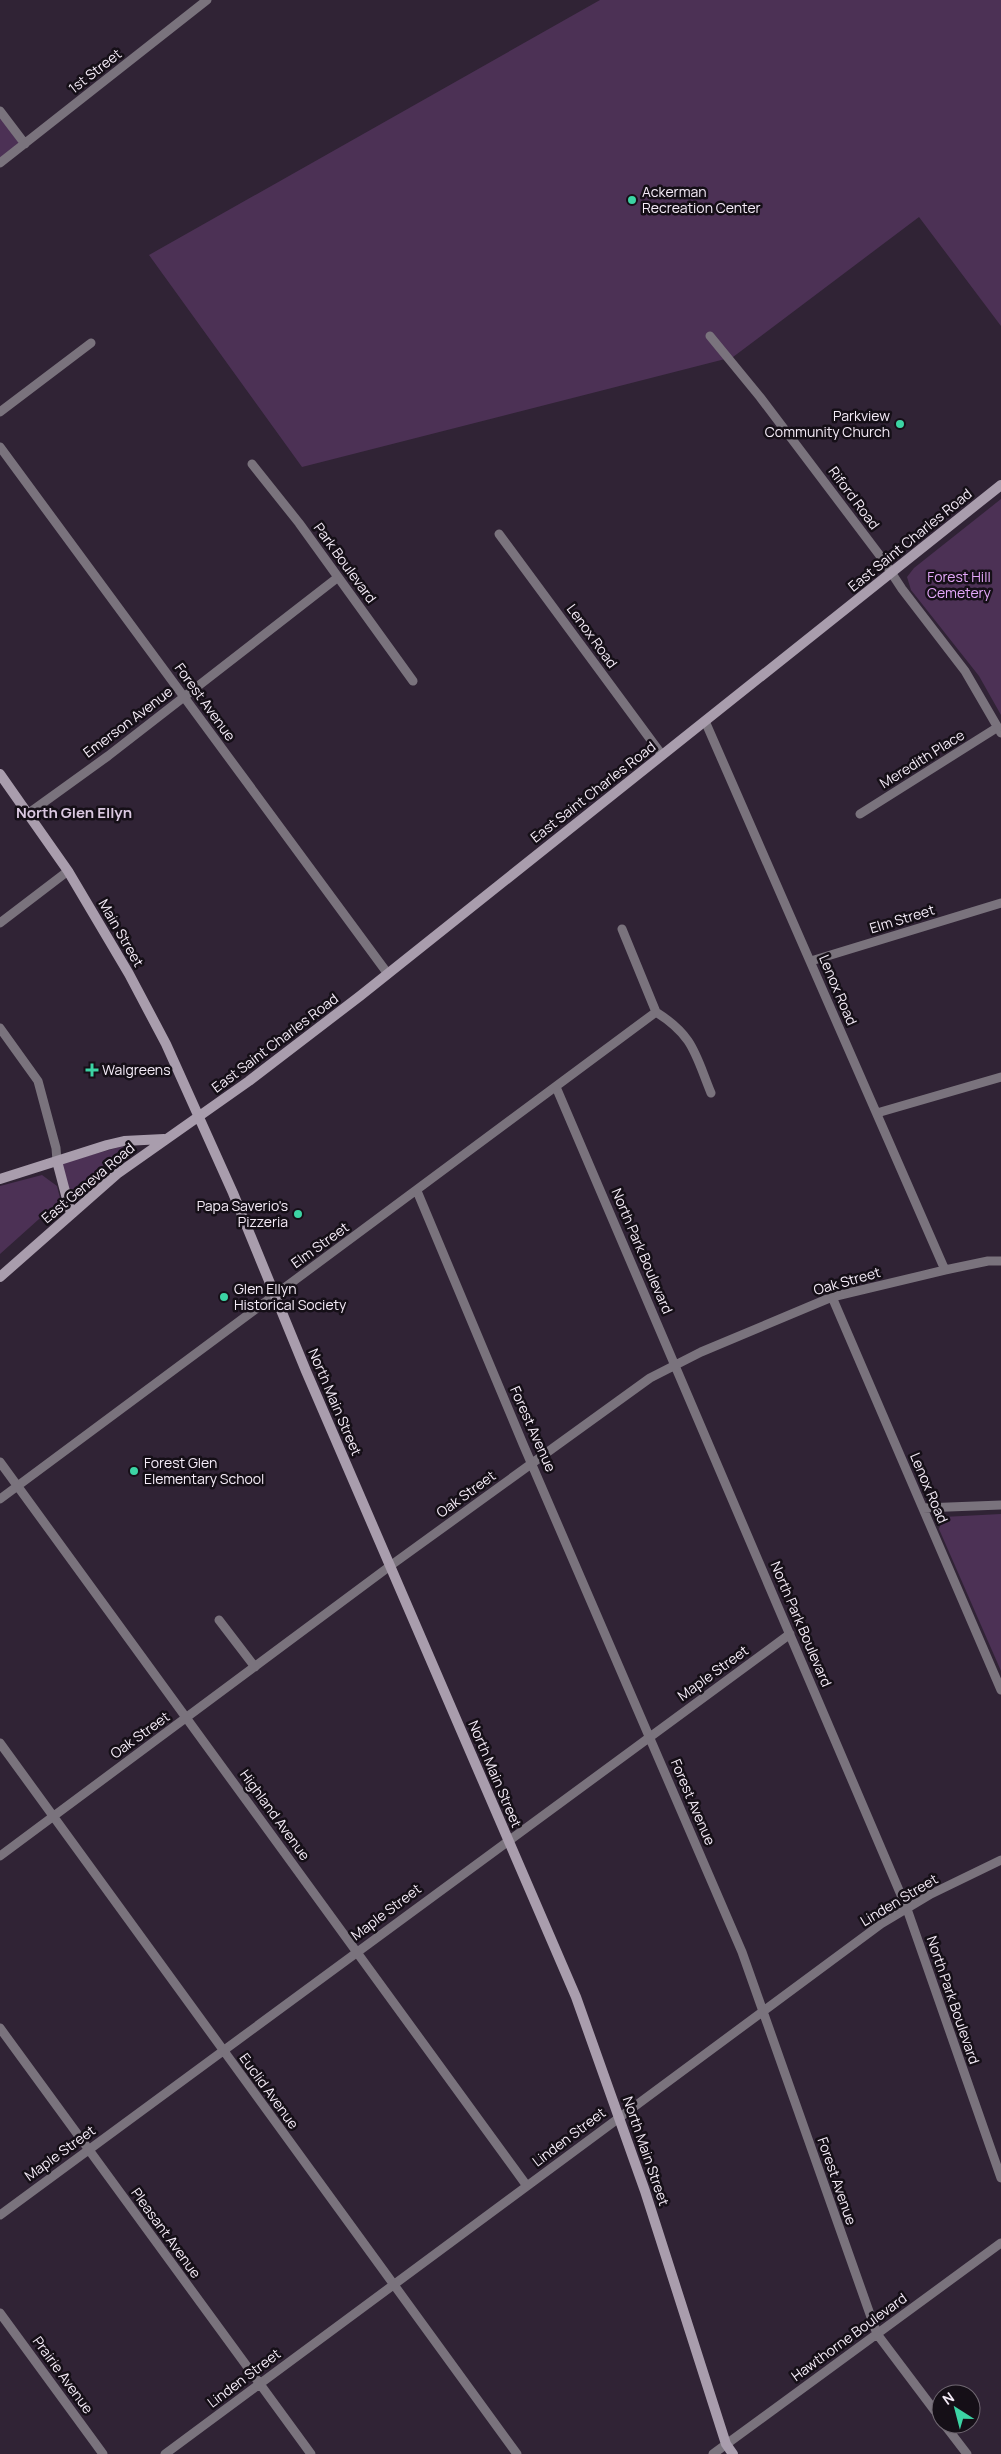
<svg xmlns="http://www.w3.org/2000/svg" width="1001" height="2454" font-family="Manrope,sans-serif">
  <style>
    .green { fill: #4c3155 }
    .lines { fill: none; stroke-linecap: round; stroke-linejoin: round }
    .street { stroke: #7a737d; stroke-width: 9 }
    .secondary { stroke: #a99dad; stroke-width: 10 }
    .poi-dot { fill: #3cd4a4; stroke: #150f17; stroke-width: 2 }
    .labels { text-anchor: middle; stroke-width: 5; stroke-linejoin: round; paint-order: stroke }
    .street-label { font-size: 14px; fill: #f5ecf8; stroke: #150f17 }
    .poi-label { font-size: 14px; fill: #f5ecf8; stroke: #150f17; text-anchor: start }
    .park-label { font-size: 14px; fill: #e5a8fb; stroke: #150f17 }
    .neighbourhood-label { font-size: 15px; font-weight: bold; fill: #dac8e0; stroke: #150f17 }
  </style>
  <rect width="100%" height="100%" fill="#302335"/>
  <path class="green" d="M 600,0 L 1001,0 L 1001,326 L 919,217 L 733,357 L 302,467 L 149,255 Z
    M 0,117 L 19,143 L 0,159 Z
    M 1001,499 L 1001,715 L 979,676 L 911,590 L 907,577 L 914,568 Z
    M 123,1146 L 123,1147 L 70,1196 L 62,1165 L 63,1163 Z
    M 42,1175 L 57,1186 L 60,1198 L 58,1202 L 0,1254 L 0,1186 Z
    M 1001,1514 L 1001,1671 L 939,1529 L 943,1517 Z"/>
  <g class="lines">
    <path class="street" d="M 0,111 L 25,144
      M 0,163 L 207,0
      M 710,336 L 760,397 L 881,557 L 902,589 L 965,671 L 1001,733
      M 0,412 L 91,343
      M 0,447 L 388,974
      M 252,464 L 299,523 L 413,681
      M 499,534 L 662,755
      M 705,721 L 945,1270
      M 29,813 L 108,756 L 337,578
      M 860,814 L 998,727
      M 0,923 L 68,871
      M 622,929 L 656,1012
      M 811,961 L 1001,903
      M 656,1012 C 694,1036 695,1054 711,1093
      M 0,1028 L 38,1081 L 56,1148 L 57,1161
      M 556,1087 L 907,1909 L 1001,2178
      M 877,1113 L 1001,1077
      M 417,1191 L 523,1444 L 742,1952 L 877,2334 L 941,2419
      M 832,1297 L 1001,1690
      M 0,1462 L 527,2186
      M 0,1499 L 656,1012
      M 923,1508 L 1001,1505
      M 219,1620 L 255,1667
      M 0,1743 L 517,2454
      M 0,1856 L 390,1566 L 650,1378 L 701,1352 L 832,1297 L 945,1270 L 988,1261 L 1001,1261
      M 0,2028 L 311,2454
      M 0,2215 L 790,1634
      M 0,2313 L 103,2454
      M 944,2424 L 967,2454
      M 165,2454 L 881,1924 L 931,1894 L 1001,1860
      M 713,2454 L 1001,2243"/>
    <path class="secondary" d="M 0,774 L 68,871 L 129,974 L 166,1044 L 233,1193 L 306,1371 L 576,1997 L 645,2191 L 726,2444 L 733,2454
      M 57,1161 L 71,1214
      M 0,1179 L 107,1145 L 124,1141 L 164,1139
      M 0,1277 L 117,1174 L 249,1081 L 360,996 L 1001,485"/>
  </g>
  <g class="poi-dot">
    <circle cx="632" cy="200" r="5"/>
    <circle cx="900" cy="424" r="5"/>
    <path d="M89.5 1062.5h5v5h5v5h-5v5h-5v-5h-5v-5h5z"/>
    <circle cx="298" cy="1214" r="5"/>
    <circle cx="224" cy="1297" r="5"/>
    <circle cx="134" cy="1471" r="5"/>
  </g>
  <g class="labels">
    <g class="street-label">
      <text transform="translate(95 71) rotate(-38)" y="5">1st Street</text>
      <text transform="translate(854 498) rotate(53)" y="5">Riford Road</text>
      <text transform="translate(910 540) rotate(-39)" y="5">East Saint Charles Road</text>
      <text transform="translate(345 563) rotate(54)" y="5">Park Boulevard</text>
      <text transform="translate(592 636) rotate(54)" y="5">Lenox Road</text>
      <text transform="translate(205 702) rotate(54)" y="5">Forest Avenue</text>
      <text transform="translate(128 722) rotate(-37)" y="5">Emerson Avenue</text>
      <text transform="translate(922 759) rotate(-32)" y="5">Meredith Place</text>
      <text transform="translate(593 792) rotate(-38)" y="5">East Saint Charles Road</text>
      <text transform="translate(902 919) rotate(-17)" y="5">Elm Street</text>
      <text transform="translate(121 933) rotate(60)" y="5">Main Street</text>
      <text transform="translate(838 990) rotate(67)" y="5">Lenox Road</text>
      <text transform="translate(275 1043) rotate(-37)" y="5">East Saint Charles Road</text>
      <text transform="translate(88 1183) rotate(-40)" y="5">East Geneva Road</text>
      <text transform="translate(320 1245) rotate(-36)" y="5">Elm Street</text>
      <text transform="translate(642 1251) rotate(67)" y="5">North Park Boulevard</text>
      <text transform="translate(847 1281) rotate(-16)" y="5">Oak Street</text>
      <text transform="translate(335 1402) rotate(67)" y="5">North Main Street</text>
      <text transform="translate(533 1429) rotate(66)" y="5">Forest Avenue</text>
      <text transform="translate(929 1488) rotate(67)" y="5">Lenox Road</text>
      <text transform="translate(466 1494) rotate(-36)" y="5">Oak Street</text>
      <text transform="translate(801 1624) rotate(67)" y="5">North Park Boulevard</text>
      <text transform="translate(713 1673) rotate(-36)" y="5">Maple Street</text>
      <text transform="translate(140 1735) rotate(-36)" y="5">Oak Street</text>
      <text transform="translate(495 1774) rotate(67)" y="5">North Main Street</text>
      <text transform="translate(693 1802) rotate(67)" y="5">Forest Avenue</text>
      <text transform="translate(275 1815) rotate(54)" y="5">Highland Avenue</text>
      <text transform="translate(899 1900) rotate(-31)" y="5">Linden Street</text>
      <text transform="translate(386 1912) rotate(-37)" y="5">Maple Street</text>
      <text transform="translate(953 2000) rotate(71)" y="5">North Park Boulevard</text>
      <text transform="translate(269 2091) rotate(54)" y="5">Euclid Avenue</text>
      <text transform="translate(569 2137) rotate(-37)" y="5">Linden Street</text>
      <text transform="translate(646 2151) rotate(71)" y="5">North Main Street</text>
      <text transform="translate(60 2153) rotate(-36)" y="5">Maple Street</text>
      <text transform="translate(837 2181) rotate(71)" y="5">Forest Avenue</text>
      <text transform="translate(166 2233) rotate(54)" y="5">Pleasant Avenue</text>
      <text transform="translate(849 2337) rotate(-36)" y="5">Hawthorne Boulevard</text>
      <text transform="translate(63 2375) rotate(54)" y="5">Prairie Avenue</text>
      <text transform="translate(244 2378) rotate(-37)" y="5">Linden Street</text>
    </g>
    <g class="poi-label">
      <text x="642" y="197">Ackerman<tspan x="642" dy="16">Recreation Center</tspan></text>
      <text x="890" y="421" text-anchor="end">Parkview<tspan x="890" dy="16">Community Church</tspan></text>
      <text x="102" y="1075">Walgreens</text>
      <text x="288" y="1211" text-anchor="end">Papa Saverio's<tspan x="288" dy="16">Pizzeria</tspan></text>
      <text x="234" y="1294">Glen Ellyn<tspan x="234" dy="16">Historical Society</tspan></text>
      <text x="144" y="1468">Forest Glen<tspan x="144" dy="16">Elementary School</tspan></text>
    </g>
    <g class="park-label">
      <text x="959" y="582">Forest Hill<tspan x="959" dy="16">Cemetery</tspan></text>
    </g>
    <g class="neighbourhood-label">
      <text x="74" y="818">North Glen Ellyn</text>
    </g>
  </g>
  <g transform="translate(956 2409) rotate(324)"><circle r="24" fill="#150f17" stroke="#6f6771"/>
  <path d="M0-4L9 19L0 12L-9 19Z" fill="#3cd4a4"/>
  <text y="-8" font-size="14" font-weight="bold" text-anchor="middle" fill="#f5ecf8">N</text>
  </g>
</svg>
